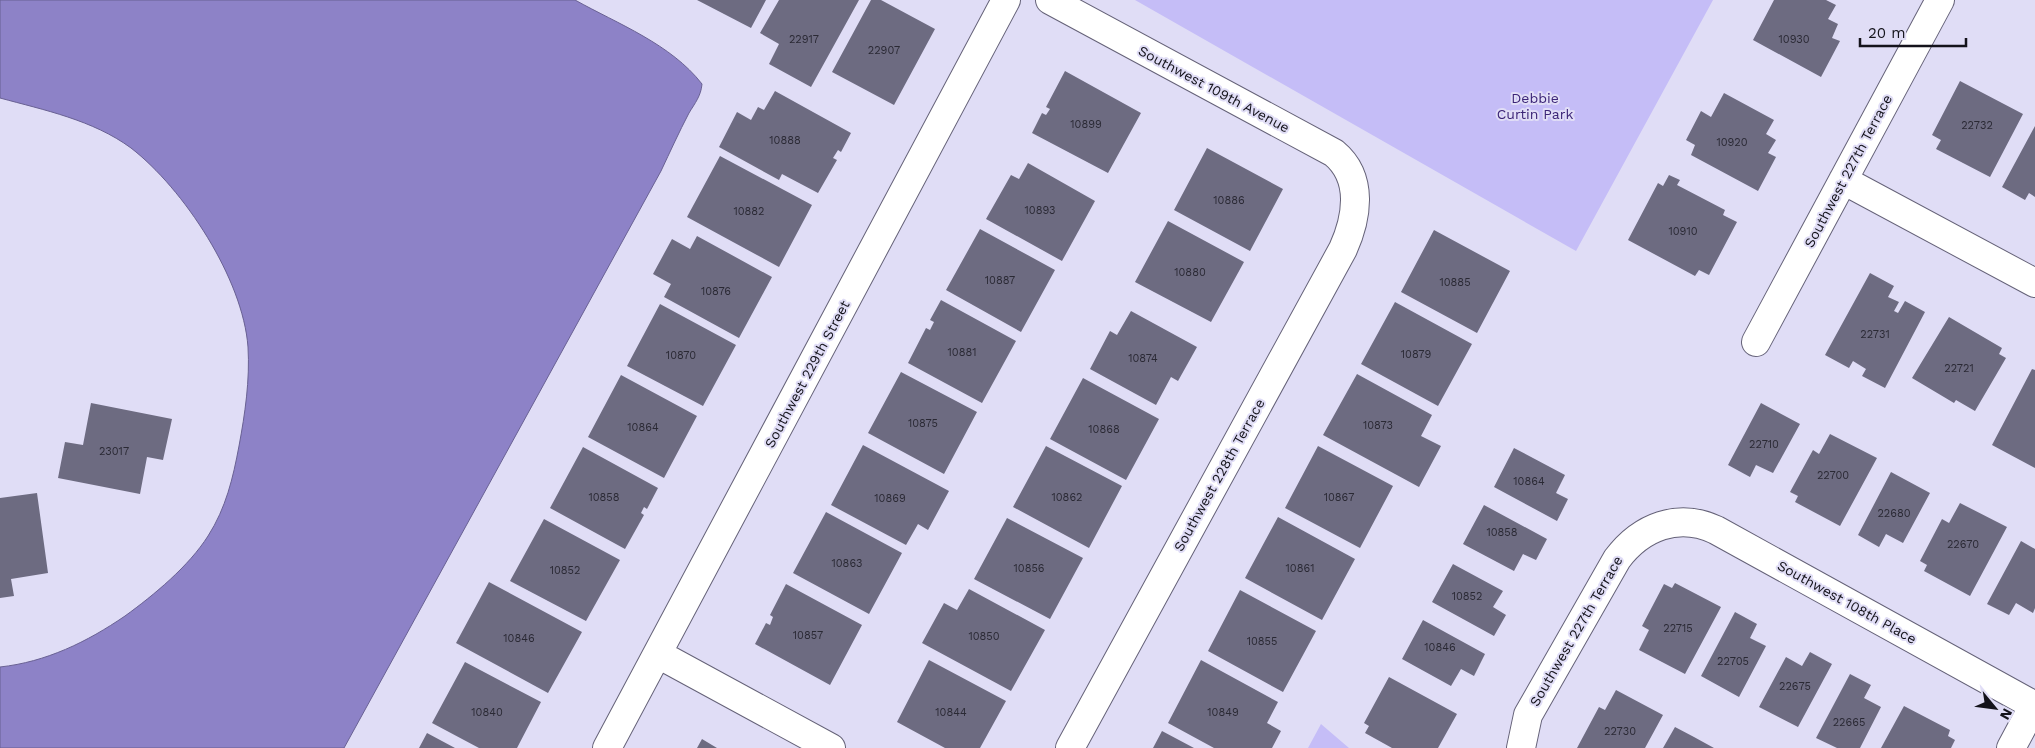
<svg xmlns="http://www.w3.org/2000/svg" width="2035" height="748" font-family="'Work Sans',sans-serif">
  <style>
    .green { fill: #c5bdf7 }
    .water { fill: #8d82c7; stroke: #696193 }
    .building { fill: #6d6b81 }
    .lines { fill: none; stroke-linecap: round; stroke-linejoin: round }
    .minor-casing { stroke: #656278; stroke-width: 30 }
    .minor { stroke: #fff; stroke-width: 28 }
    .labels { text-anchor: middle; stroke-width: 4; stroke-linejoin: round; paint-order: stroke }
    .number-label { font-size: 11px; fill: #2a2934 }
    .street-label { font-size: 14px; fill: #14131b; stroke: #e0ddf6 }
    .park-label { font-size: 14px; fill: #3c2577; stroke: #e0ddf6 }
  </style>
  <rect width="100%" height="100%" fill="#e0ddf6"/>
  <path class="green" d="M 1135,0 L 1713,0 L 1576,251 Z
    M 1321,724 L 1349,748 L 1308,748 Z"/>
  <path class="water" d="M 0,0 L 575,0 C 618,24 671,44 702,84 C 701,96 695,103 689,113 C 679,132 670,152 661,171 L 344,748 L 0,748 L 0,667 C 46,662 87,642 125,616 C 154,595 189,566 208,536 C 226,508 233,478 239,446 C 245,414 250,380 248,347 C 243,279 184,189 131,148 C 93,120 44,110 0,98 Z"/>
  <path class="building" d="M 697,0 L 766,0 L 751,28 Z
    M 779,0 L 859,0 L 811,87 L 769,64 L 779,44 L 760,33 Z
    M 871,0 L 881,0 L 935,29 L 894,105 L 832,72 Z
    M 1774,0 L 1826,0 L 1836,5 L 1828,19 L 1838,24 L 1832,38 L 1840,41 L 1821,77 L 1753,40 Z
    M 1065,71 L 1141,113 L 1108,173 L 1032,133 L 1042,113 L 1046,115 L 1050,109 L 1046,107 Z
    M 1960,81 L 2023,114 L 1990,177 L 1936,149 L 1941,140 L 1932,135 Z
    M 775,91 L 851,133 L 841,152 L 838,150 L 833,158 L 837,160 L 818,193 L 782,174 L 779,180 L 719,147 L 737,112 L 751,120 L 758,107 L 764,110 Z
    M 1724,93 L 1774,120 L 1766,134 L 1776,140 L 1768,153 L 1776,157 L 1758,191 L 1691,155 L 1695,145 L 1686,140 L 1701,111 L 1711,117 Z
    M 2035,126 L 2035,197 L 2029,193 L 2025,200 L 2002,187 Z
    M 1207,148 L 1283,189 L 1250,251 L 1174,210 Z
    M 720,156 L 812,205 L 779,267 L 687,217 Z
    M 1028,163 L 1095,201 L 1062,261 L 986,219 L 1011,175 L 1019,179 Z
    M 1669,175 L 1680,180 L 1677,185 L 1725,210 L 1723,215 L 1737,222 L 1709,275 L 1699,270 L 1695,276 L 1628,240 L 1658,183 L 1663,186 Z
    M 1168,221 L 1244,262 L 1211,322 L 1135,282 Z
    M 980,229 L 1055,270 L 1021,332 L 946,290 Z
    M 1434,230 L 1510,271 L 1477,333 L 1401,292 Z
    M 697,236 L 772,277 L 739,338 L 664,297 L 671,284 L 653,274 L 672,239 L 690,249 Z
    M 1870,273 L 1894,286 L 1888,297 L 1899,302 L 1894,311 L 1898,313 L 1905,301 L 1925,312 L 1885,388 L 1862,376 L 1866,369 L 1853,361 L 1849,368 L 1825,355 Z
    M 941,300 L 1016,341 L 982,403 L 908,363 L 926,328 L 930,330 L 934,322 L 930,320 Z
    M 1395,302 L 1472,344 L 1438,406 L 1361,364 Z
    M 660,304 L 736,345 L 703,406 L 627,366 Z
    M 1131,311 L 1197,347 L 1178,381 L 1171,377 L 1156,405 L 1090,369 L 1110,331 L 1117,335 Z
    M 1949,317 L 2002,348 L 1999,354 L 2006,358 L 1975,411 L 1956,400 L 1954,403 L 1912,378 Z
    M 2032,369 L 2035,370 L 2035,468 L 1992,445 Z
    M 901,372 L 977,412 L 944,474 L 868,433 Z
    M 1357,374 L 1432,415 L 1421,436 L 1441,446 L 1419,487 L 1323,435 Z
    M 621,375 L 697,416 L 664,478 L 588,437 Z
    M 1083,378 L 1159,419 L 1126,480 L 1050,439 Z
    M 91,403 L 172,419 L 163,460 L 147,457 L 140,494 L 58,478 L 65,442 L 83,445 Z
    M 1761,403 L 1800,424 L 1773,473 L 1756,465 L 1750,477 L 1728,465 Z
    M 1830,434 L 1877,458 L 1840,526 L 1795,502 L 1798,496 L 1790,492 L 1813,450 L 1819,454 Z
    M 863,445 L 949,491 L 928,530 L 918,524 L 906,545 L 831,505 Z
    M 1046,446 L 1122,486 L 1089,548 L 1013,507 Z
    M 1318,446 L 1393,486 L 1360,548 L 1285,508 Z
    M 583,447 L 658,488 L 647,509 L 644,507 L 641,513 L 644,515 L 625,549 L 550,508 Z
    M 1514,448 L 1565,475 L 1556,493 L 1568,499 L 1557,521 L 1494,487 Z
    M 1891,472 L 1930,493 L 1903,543 L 1886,534 L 1879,547 L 1858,535 Z
    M 37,493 L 48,573 L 11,579 L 14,596 L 0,598 L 0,498 Z
    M 1960,503 L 2007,527 L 1970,596 L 1924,571 L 1927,565 L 1920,561 L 1942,519 L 1949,523 Z
    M 1484,505 L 1547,539 L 1536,560 L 1523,554 L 1514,571 L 1463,544 Z
    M 826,512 L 902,553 L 869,614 L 793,573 Z
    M 1278,517 L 1355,559 L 1322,620 L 1245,578 Z
    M 1007,518 L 1083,558 L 1050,619 L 974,579 Z
    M 544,519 L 620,560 L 586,621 L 510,581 Z
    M 2021,541 L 2035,549 L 2035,608 L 2033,613 L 2016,603 L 2009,615 L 1987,604 Z
    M 1453,564 L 1503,591 L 1493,607 L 1506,615 L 1494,636 L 1432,602 Z
    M 489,582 L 582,632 L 548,693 L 456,643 Z
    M 1675,583 L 1721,607 L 1685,674 L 1639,650 L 1649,630 L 1642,626 L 1664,584 L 1672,588 Z
    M 786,584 L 862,625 L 830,685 L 755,644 L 766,623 L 770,625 L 773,617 L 770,615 Z
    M 969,589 L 1045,630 L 1011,691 L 922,643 L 944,603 L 957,610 Z
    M 1240,590 L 1316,631 L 1283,692 L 1208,651 Z
    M 1735,612 L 1757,624 L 1750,638 L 1766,646 L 1739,697 L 1701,676 Z
    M 1423,620 L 1485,654 L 1474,676 L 1461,669 L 1451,686 L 1402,659 Z
    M 1810,652 L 1832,664 L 1798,727 L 1759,707 L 1786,657 L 1802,666 Z
    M 929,660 L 1006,701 L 980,748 L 945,748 L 897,722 Z
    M 1201,660 L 1278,702 L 1267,723 L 1281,731 L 1272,748 L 1214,748 L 1168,723 Z
    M 465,662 L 541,702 L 517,748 L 479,748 L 432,723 Z
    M 1850,674 L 1871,685 L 1864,698 L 1881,707 L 1860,748 L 1837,748 L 1816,738 Z
    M 1389,677 L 1457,714 L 1438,748 L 1392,748 L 1365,733 L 1369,726 L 1364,723 Z
    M 1616,690 L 1663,715 L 1645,748 L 1577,748 L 1599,707 L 1605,710 Z
    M 1904,706 L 1950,730 L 1948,736 L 1955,740 L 1951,748 L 1881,748 Z
    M 1675,727 L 1694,737 L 1714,748 L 1663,748 Z
    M 1162,731 L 1194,748 L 1153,748 Z
    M 427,733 L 455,748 L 419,748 Z
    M 702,739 L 717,748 L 697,748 Z"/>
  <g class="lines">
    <defs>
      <path id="minor" d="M 1050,0 L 1334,153 C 1364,178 1357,218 1343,249 L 1070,748
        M 1843,180 L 2035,283
        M 1756,342 L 1940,0
        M 658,654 L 831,748
        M 607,748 L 1006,0
        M 1521,748 L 1528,715 L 1617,559 C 1641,527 1678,512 1716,530 L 2035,706
        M 2011,748 L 2034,705"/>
    </defs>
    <use href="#minor" class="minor-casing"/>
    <use href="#minor" class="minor"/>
  </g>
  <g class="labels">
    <g class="number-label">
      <text x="804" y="43">22917</text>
      <text x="1794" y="43">10930</text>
      <text x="884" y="54">22907</text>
      <text x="1086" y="128">10899</text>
      <text x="1977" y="129">22732</text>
      <text x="785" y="144">10888</text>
      <text x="1732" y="146">10920</text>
      <text x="1229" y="204">10886</text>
      <text x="1040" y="214">10893</text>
      <text x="749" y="215">10882</text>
      <text x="1683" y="235">10910</text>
      <text x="1190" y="276">10880</text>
      <text x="1000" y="284">10887</text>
      <text x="1455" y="286">10885</text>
      <text x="716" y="295">10876</text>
      <text x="1875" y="338">22731</text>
      <text x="962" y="356">10881</text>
      <text x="1416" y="358">10879</text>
      <text x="681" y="359">10870</text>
      <text x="1143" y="362">10874</text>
      <text x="1959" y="372">22721</text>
      <text x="923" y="427">10875</text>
      <text x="1378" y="429">10873</text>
      <text x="643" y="431">10864</text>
      <text x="1104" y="433">10868</text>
      <text x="1764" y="448">22710</text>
      <text x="114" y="455">23017</text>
      <text x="1833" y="479">22700</text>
      <text x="1529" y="485">10864</text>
      <text x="604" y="501">10858</text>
      <text x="1067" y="501">10862</text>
      <text x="1339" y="501">10867</text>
      <text x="890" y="502">10869</text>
      <text x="1894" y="517">22680</text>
      <text x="1502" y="536">10858</text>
      <text x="1963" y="548">22670</text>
      <text x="847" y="567">10863</text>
      <text x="1029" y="572">10856</text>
      <text x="1300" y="572">10861</text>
      <text x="565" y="574">10852</text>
      <text x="1467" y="600">10852</text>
      <text x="1678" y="632">22715</text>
      <text x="808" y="639">10857</text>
      <text x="984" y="640">10850</text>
      <text x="519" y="642">10846</text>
      <text x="1262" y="645">10855</text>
      <text x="1440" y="651">10846</text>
      <text x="1733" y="665">22705</text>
      <text x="1795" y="690">22675</text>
      <text x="487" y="716">10840</text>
      <text x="951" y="716">10844</text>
      <text x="1223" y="716">10849</text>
      <text x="1849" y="726">22665</text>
      <text x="1620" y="735">22730</text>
    </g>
    <g class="street-label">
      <text transform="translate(1214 89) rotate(28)" y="5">Southwest 109th Avenue</text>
      <text transform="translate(1848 171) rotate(-62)" y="5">Southwest 227th Terrace</text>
      <text transform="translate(807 374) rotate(-62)" y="5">Southwest 229th Street</text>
      <text transform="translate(1219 475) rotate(-61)" y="5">Southwest 228th Terrace</text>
      <text transform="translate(1847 602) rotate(29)" y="5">Southwest 108th Place</text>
      <text transform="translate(1576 631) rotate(-60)" y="5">Southwest 227th Terrace</text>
    </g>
    <g class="park-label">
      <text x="1535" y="103">Debbie<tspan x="1535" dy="16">Curtin Park</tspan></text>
    </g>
  </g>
  <g transform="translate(1995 708) rotate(119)" stroke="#e0ddf6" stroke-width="4" paint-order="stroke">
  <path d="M0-4L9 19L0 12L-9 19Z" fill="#14131b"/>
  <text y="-8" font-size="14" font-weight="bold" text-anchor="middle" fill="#14131b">N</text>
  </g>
  <path d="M1860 38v8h106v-8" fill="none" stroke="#14131b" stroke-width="2.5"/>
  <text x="1868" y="38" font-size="15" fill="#14131b" stroke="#e0ddf6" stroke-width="4" paint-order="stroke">20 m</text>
</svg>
